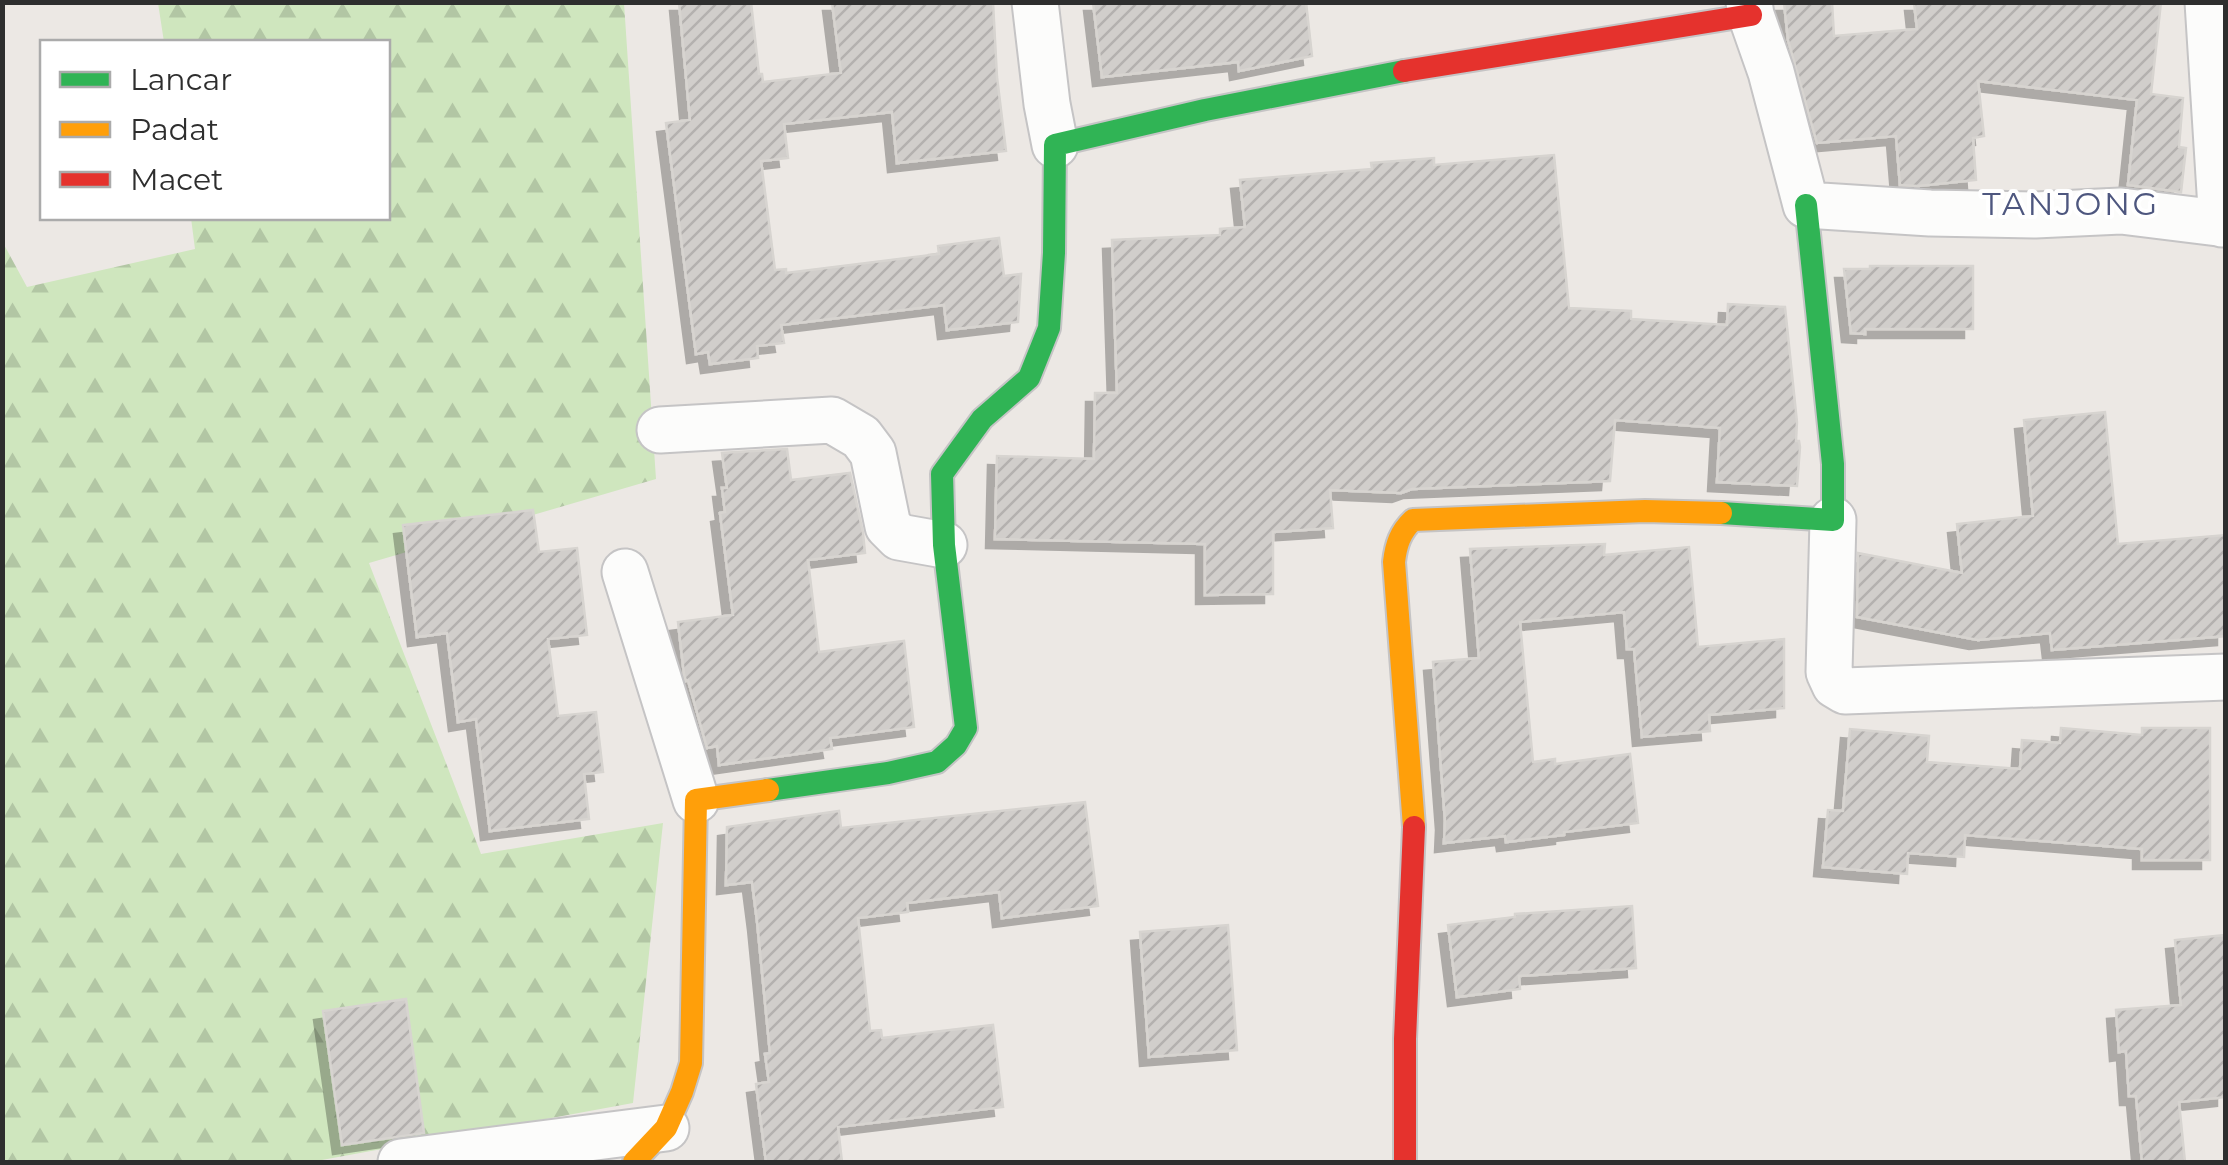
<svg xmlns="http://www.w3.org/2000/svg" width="2228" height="1165" font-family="Montserrat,sans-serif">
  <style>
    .forest { fill: url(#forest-firs) }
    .building { fill: url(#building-hatch); stroke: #d7d4d0; stroke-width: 2.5; filter: url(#shadow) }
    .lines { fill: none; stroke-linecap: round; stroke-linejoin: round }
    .street-casing { stroke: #c5c4c5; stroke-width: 49 }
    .fast-casing { stroke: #c5c4c5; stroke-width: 26 }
    .slow-casing { stroke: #c5c4c5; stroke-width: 26 }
    .jam-casing { stroke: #c5c4c5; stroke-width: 26 }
    .street { stroke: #fcfcfb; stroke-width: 45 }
    .fast { stroke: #30b455; stroke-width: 22 }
    .slow { stroke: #ff9f0a; stroke-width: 22 }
    .jam { stroke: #e5322d; stroke-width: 22 }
    .labels { text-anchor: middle; stroke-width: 8; stroke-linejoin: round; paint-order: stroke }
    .quarter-label { font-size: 32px; letter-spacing: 2.5px; fill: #4e577f; stroke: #fff }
  </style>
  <defs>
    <pattern id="forest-firs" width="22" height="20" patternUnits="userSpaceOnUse" patternTransform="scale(2.5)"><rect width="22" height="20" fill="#cfe6be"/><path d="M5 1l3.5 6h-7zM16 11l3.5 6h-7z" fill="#b2c6a4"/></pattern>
    <pattern id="building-hatch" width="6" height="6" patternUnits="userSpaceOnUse" patternTransform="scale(2.5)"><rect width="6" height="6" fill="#d1cecb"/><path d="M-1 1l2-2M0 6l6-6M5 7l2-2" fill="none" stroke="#b4b1af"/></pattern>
    <filter id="shadow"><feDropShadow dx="-9" dy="9" stdDeviation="0" flood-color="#0004"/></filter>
  </defs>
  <rect width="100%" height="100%" fill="#ece8e4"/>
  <path class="forest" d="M 158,3 L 624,3 L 656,479 L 369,563 L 481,854 L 663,823 L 633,1103 L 311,1162 L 3,1162 L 2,241 L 27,287 L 195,249 L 191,218 L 388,218 L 388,42 L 164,42 Z"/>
  <path class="building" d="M 679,2 L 751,2 L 759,74 L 762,74 L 763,82 L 841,73 L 832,2 L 993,2 L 997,77 L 1006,151 L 897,163 L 892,112 L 784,124 L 788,158 L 761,161 L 775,270 L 786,269 L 786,273 L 939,254 L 938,246 L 999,238 L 1004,276 L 1021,274 L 1018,322 L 947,330 L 944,305 L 781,325 L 784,343 L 757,346 L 758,358 L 710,364 L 708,352 L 696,354 L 666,123 L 690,120 Z
    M 1093,2 L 1306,2 L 1312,56 L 1239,71 L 1238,62 L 1102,77 Z
    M 1784,2 L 1832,2 L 1834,36 L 1917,29 L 1914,2 L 2161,2 L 2151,94 L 2183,98 L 2179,147 L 2186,148 L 2181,192 L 2128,185 L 2137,100 L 1978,81 L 1984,136 L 1973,138 L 1976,180 L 1918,186 L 1900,185 L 1896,136 L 1817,143 L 1788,40 Z
    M 1554,155 L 1569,308 L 1631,311 L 1631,319 L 1727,325 L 1728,304 L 1785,307 L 1797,422 L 1796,441 L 1799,441 L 1800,447 L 1797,486 L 1717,482 L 1720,428 L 1615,420 L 1610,481 L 1412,489 L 1401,493 L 1330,490 L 1333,528 L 1273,532 L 1273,594 L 1205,595 L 1205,544 L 995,539 L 997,456 L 1094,459 L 1095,393 L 1117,393 L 1112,240 L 1220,235 L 1220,229 L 1245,227 L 1240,180 L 1372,169 L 1371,163 L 1434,158 L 1434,165 Z
    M 1870,266 L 1973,266 L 1973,329 L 1865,329 L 1865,334 L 1851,333 L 1844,269 L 1870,269 Z
    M 2105,412 L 2118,544 L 2226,535 L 2226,636 L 2052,650 L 2050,633 L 1978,640 L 1857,617 L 1858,553 L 1962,573 L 1957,524 L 2033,516 L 2024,420 Z
    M 787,449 L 791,480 L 850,473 L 863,533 L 865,553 L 808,560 L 819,652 L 904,641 L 914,727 L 830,738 L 832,749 L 719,765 L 717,746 L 707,748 L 688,680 L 686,681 L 684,674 L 678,622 L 733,615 L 720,513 L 725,512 L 722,488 L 727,488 L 722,453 Z
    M 533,510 L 539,552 L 577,548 L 587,635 L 548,639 L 558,716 L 596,712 L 603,772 L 584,774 L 589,819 L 490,831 L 476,719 L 458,722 L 447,633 L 417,637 L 403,525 Z
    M 1605,544 L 1604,555 L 1689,547 L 1698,647 L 1784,639 L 1784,708 L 1709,715 L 1710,731 L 1642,737 L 1634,649 L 1627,649 L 1624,612 L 1520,622 L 1533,762 L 1555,759 L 1555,764 L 1630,754 L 1638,823 L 1564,832 L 1564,835 L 1506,842 L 1505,836 L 1444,843 L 1445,821 L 1433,662 L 1479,658 L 1470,549 Z
    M 2061,728 L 2142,735 L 2142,728 L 2210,728 L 2210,860 L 2142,860 L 2142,849 L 1965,835 L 1964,857 L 1908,853 L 1907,874 L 1823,867 L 1828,810 L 1843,811 L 1850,729 L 1929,736 L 1927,762 L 2020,769 L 2022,740 L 2060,743 Z
    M 1085,802 L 1098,906 L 1002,918 L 999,892 L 907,903 L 908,912 L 858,918 L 870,1031 L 881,1030 L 882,1038 L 993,1025 L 1003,1107 L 838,1127 L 842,1162 L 766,1162 L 756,1084 L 769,1082 L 765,1054 L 770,1053 L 757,921 L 752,882 L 726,885 L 727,827 L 839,811 L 841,828 Z
    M 1632,906 L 1636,968 L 1519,976 L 1520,989 L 1457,997 L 1448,925 L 1515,917 L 1515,914 Z
    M 1228,925 L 1237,1050 L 1149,1057 L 1140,932 Z
    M 2226,935 L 2226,1097 L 2179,1102 L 2185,1162 L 2142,1162 L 2136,1096 L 2129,1096 L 2126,1051 L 2119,1052 L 2116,1010 L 2181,1005 L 2175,940 Z
    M 406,999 L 424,1133 L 342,1145 L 323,1011 Z"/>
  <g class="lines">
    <defs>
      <path id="street" d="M 1035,2 L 1047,104 L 1055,145
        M 1749,2 L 1751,15 L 1771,72 L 1806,205 L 1930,213 L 2035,215 L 2121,211 L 2226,224
        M 2208,2 L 2222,224
        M 660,430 L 832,420 L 861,437 L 873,453 L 888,526 L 899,537 L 944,545
        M 1833,520 L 1829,672 L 1835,685 L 1845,691 L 2226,677
        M 625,572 L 696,800
        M 401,1162 L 666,1128"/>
      <path id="fast" d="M 1721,513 L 1833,520 L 1833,464 L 1806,205
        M 768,790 L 888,773 L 937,762 L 956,745 L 966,728 L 944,545 L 942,474 L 982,419 L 1029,378 L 1049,328 L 1054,253 L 1055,145 L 1205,110 L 1404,71"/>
      <path id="slow" d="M 1414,827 L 1394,562 C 1396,545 1400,532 1413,520 L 1645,511 L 1721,513
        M 634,1162 L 666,1128 L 682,1092 L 691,1063 L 696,800 L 768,790"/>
      <path id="jam" d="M 1404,71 L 1751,15
        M 1405,1162 L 1405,1039 L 1414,827"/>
    </defs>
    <use href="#street" class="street-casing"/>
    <use href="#fast" class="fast-casing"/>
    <use href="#slow" class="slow-casing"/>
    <use href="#jam" class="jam-casing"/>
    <use href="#street" class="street"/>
    <use href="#fast" class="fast"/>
    <use href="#slow" class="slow"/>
    <use href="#jam" class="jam"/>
  </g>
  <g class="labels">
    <g class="quarter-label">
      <text x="2071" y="215">TANJONG</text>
    </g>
  </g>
  <rect width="2228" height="1165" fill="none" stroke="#2e2e2e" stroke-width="10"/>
  <rect x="40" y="40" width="350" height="180" fill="#ffffff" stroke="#ababab" stroke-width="2.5"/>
  <rect x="60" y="72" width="50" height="15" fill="#30b455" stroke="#ababab" stroke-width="2.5"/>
  <text x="130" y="90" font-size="30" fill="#2e2e2e">Lancar</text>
  <rect x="60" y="122" width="50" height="15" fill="#ff9f0a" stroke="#ababab" stroke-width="2.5"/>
  <text x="130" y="140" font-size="30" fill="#2e2e2e">Padat</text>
  <rect x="60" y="172" width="50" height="15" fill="#e5322d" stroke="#ababab" stroke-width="2.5"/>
  <text x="130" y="190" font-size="30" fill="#2e2e2e">Macet</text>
</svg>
